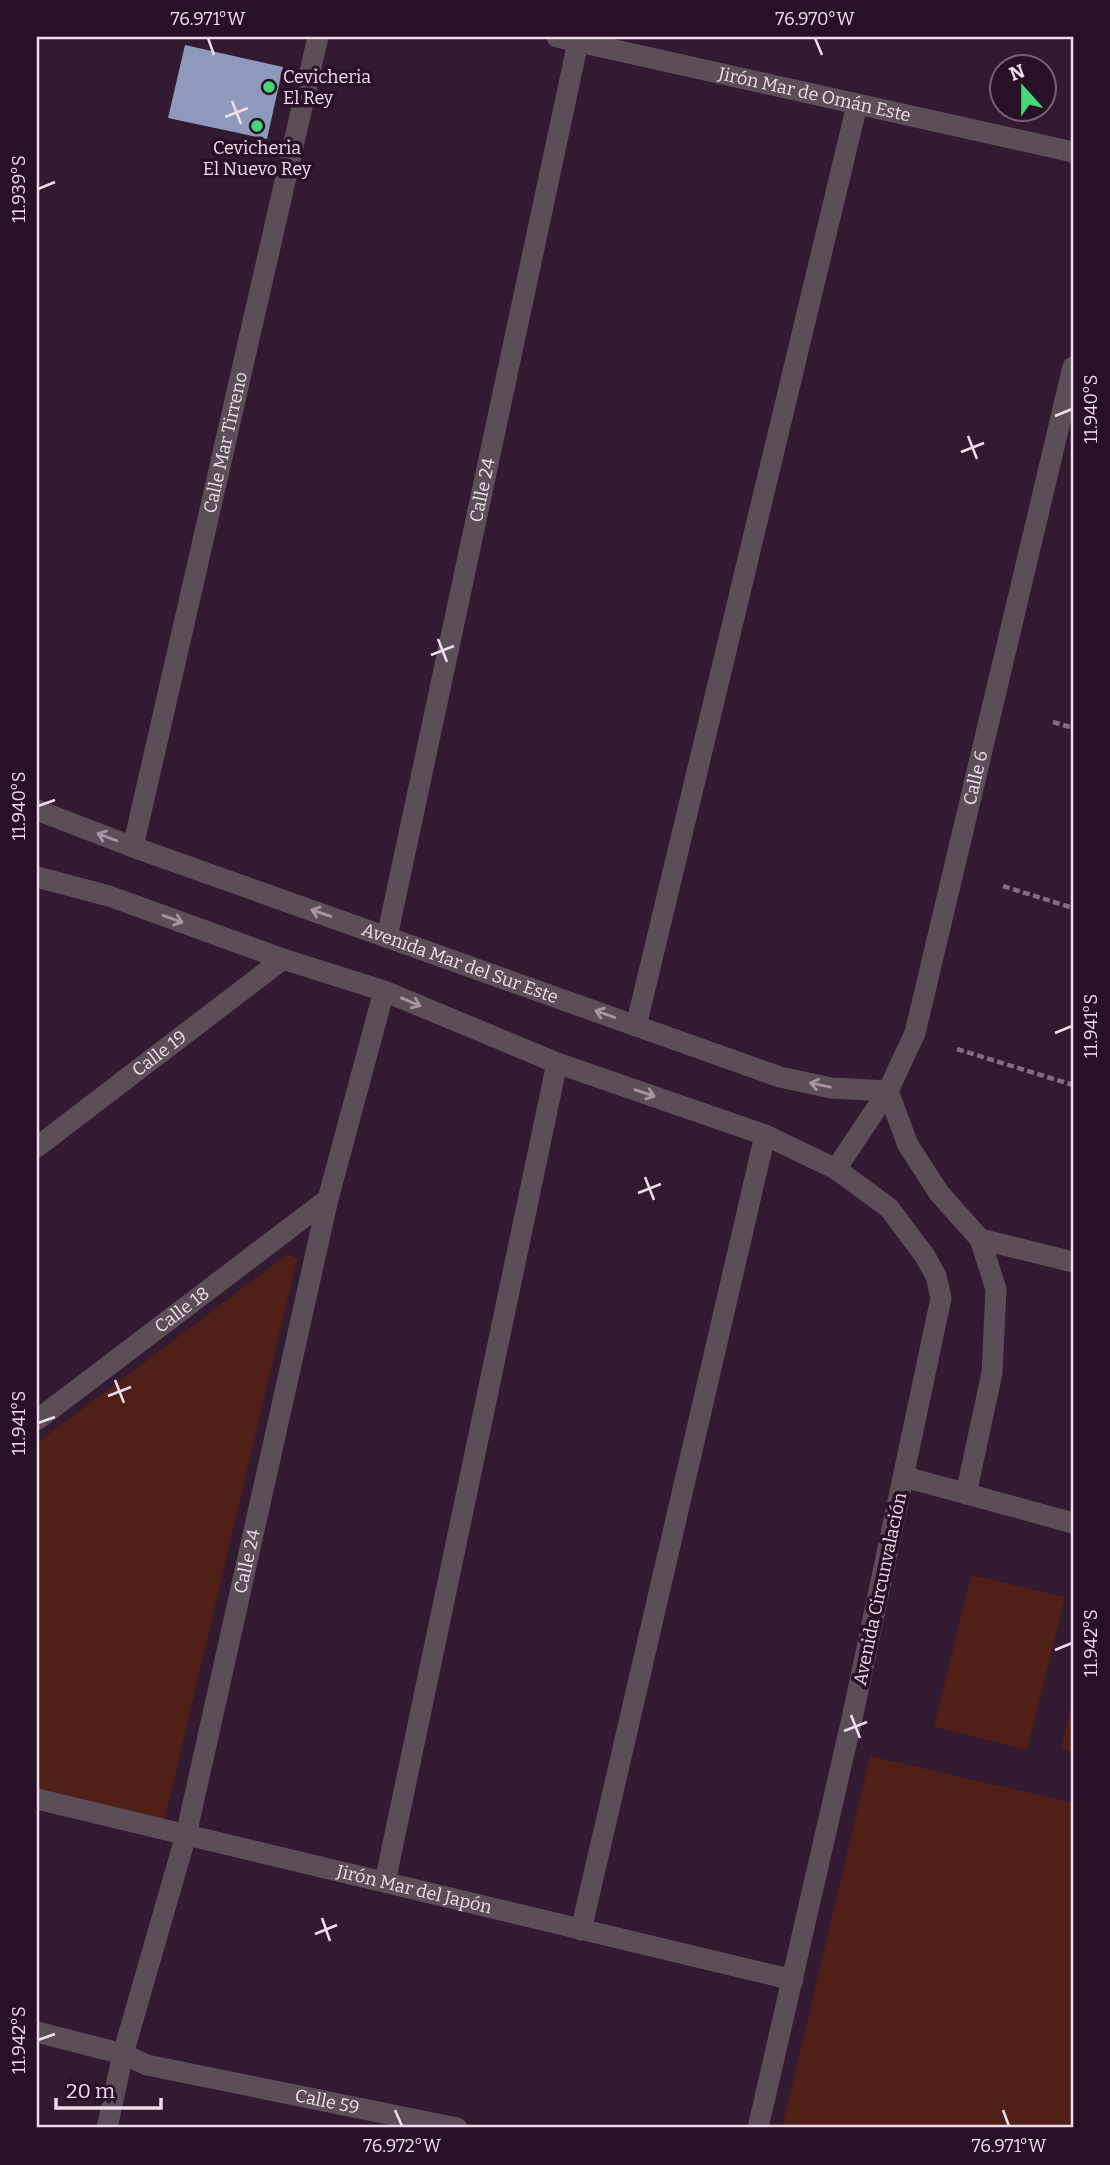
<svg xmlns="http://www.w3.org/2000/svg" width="1110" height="2165" font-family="Bitter,serif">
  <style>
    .green { fill: #501f17 }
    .building { fill: #8e99bc }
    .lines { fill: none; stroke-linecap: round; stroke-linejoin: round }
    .path { stroke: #836e81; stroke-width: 4.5; stroke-dasharray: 7 3.5; stroke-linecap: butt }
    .minor { stroke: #5b4e59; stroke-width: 21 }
    .tertiary { stroke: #5b4e59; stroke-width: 21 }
    .oneway { stroke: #a496a2 }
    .ticks { fill: none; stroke: #eeddeb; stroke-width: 2.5 }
    .poi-dot { fill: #47d779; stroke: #281026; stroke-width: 2.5 }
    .labels { text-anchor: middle; stroke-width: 7; stroke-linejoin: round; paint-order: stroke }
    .poi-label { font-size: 18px; fill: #eeddeb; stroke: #281026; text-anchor: start }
    .street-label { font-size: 18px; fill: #eeddeb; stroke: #281026 }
    .neatline { fill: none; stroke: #eeddeb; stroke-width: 2.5 }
    .ticks-label { font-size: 18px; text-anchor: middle; fill: #eeddeb }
  </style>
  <rect width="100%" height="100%" fill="#321a30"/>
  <path class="green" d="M 288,1254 L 297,1259 L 164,1822 L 37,1791 L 37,1443 Z
    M 971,1575 L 1065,1597 L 1027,1750 L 934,1727 Z
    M 1073,1697 L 1073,1752 L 1061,1749 Z
    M 870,1756 L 1073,1803 L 1073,2128 L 782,2128 Z"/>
  <path class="building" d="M 185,45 L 283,67 L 267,139 L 168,118 Z"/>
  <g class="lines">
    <path class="path" d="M 1053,722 L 1073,728
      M 1003,886 L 1073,908
      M 957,1049 L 1073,1085"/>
    <g class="minor">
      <path id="s1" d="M 557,37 L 1073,152"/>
      <path id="s2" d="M 133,847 L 318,37"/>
      <path id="s3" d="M 387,937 L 578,42"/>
      <path d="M 636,1026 L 857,105"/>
      <path d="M 888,1091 L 908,1145 L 939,1193 L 980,1239 L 996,1289 L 992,1373 L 966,1494"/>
      <path id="s4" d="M 37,1147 L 283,959"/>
      <path d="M 980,1239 L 1073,1262"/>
      <path id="s5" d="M 37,1420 L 328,1199"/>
      <path d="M 905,1477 L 1073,1523"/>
      <path id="s6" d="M 37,1799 L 793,1980"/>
      <path d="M 385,1882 L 557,1063"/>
      <path d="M 581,1930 L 765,1135"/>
      <path id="s7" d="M 37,2032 L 123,2054 L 147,2065 L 457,2128"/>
      <path id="s8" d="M 107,2128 L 123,2054 L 186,1835 L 328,1199 L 384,991"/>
    </g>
    <g class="tertiary">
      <path id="s9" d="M 37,810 L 133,847 L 780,1077 L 831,1088 L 888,1091"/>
      <path d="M 37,877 L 109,896 L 283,959 L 384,991 L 557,1063 L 765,1135 L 836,1169 L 889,1208 L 925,1256 L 936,1276 L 941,1298 L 853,1714 L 758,2128"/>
      <path id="s10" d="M 836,1169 L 888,1091 L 915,1033 L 1073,367"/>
    </g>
  </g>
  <defs><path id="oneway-shaft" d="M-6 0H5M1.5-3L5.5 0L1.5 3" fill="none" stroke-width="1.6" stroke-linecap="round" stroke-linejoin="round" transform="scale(1.75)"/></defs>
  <g class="oneway">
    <use href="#oneway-shaft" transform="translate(107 837) rotate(-159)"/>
    <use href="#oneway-shaft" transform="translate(321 913) rotate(-161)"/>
    <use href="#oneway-shaft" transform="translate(173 919) rotate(20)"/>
    <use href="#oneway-shaft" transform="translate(411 1002) rotate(23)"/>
    <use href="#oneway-shaft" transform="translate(605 1014) rotate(-160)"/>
    <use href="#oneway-shaft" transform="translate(820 1085) rotate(-168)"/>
    <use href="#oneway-shaft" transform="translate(645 1093) rotate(19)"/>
  </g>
  <path class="ticks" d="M 208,38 L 214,55M 815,38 L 822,55M 232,101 L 241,124M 225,117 L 248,108M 38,189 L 55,182M 1055,416 L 1072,409M 968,436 L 977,459M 961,452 L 984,443M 438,639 L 447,662M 431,655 L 454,646M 38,806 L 55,800M 1055,1033 L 1072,1026M 645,1177 L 654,1200M 638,1193 L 661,1184M 115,1380 L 124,1403M 108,1396 L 131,1387M 38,1423 L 55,1417M 1055,1650 L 1072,1643M 851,1715 L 860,1738M 844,1731 L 867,1722M 322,1918 L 330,1941M 315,1934 L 337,1925M 38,2040 L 55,2034M 395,2110 L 402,2126M 1003,2110 L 1009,2126"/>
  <g class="poi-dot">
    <circle cx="269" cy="87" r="7"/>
    <circle cx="257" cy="126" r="7"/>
  </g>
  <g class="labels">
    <g class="poi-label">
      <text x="283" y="83">Cevicheria<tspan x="283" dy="21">El Rey</tspan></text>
      <text x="257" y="154" text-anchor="middle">Cevicheria<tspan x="257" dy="21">El Nuevo Rey</tspan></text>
    </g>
    <g class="street-label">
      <text dy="6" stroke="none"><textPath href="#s1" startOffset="264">Jirón Mar de Omán Este</textPath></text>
      <text dy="6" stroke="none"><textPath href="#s2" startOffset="415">Calle Mar Tirreno</textPath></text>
      <text dy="6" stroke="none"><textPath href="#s3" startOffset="457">Calle 24</textPath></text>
      <text dy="6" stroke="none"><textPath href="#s10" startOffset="420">Calle 6</textPath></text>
      <text dy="6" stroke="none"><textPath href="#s9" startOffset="450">Avenida Mar del Sur Este</textPath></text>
      <text dy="6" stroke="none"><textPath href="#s4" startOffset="154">Calle 19</textPath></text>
      <text dy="6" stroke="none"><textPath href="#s5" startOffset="182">Calle 18</textPath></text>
      <text dy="6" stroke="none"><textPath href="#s8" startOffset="584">Calle 24</textPath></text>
      <text transform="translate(880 1589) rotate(-78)" y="6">Avenida Circunvalación</text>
      <text dy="6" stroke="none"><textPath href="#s6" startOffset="388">Jirón Mar del Japón</textPath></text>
      <text dy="6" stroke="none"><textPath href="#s7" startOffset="299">Calle 59</textPath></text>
    </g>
  </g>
  <rect width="1110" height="2165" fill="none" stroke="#281026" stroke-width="77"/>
  <g transform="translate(1023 88) rotate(339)"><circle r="33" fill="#281026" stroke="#776275" stroke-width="2"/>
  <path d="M0-5L12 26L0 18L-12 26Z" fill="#47d779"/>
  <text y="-10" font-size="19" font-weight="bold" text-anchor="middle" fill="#eeddeb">N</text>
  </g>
  <path d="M56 2098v10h105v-10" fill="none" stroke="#eeddeb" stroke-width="3.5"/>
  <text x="66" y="2098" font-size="21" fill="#eeddeb" stroke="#281026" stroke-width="5" paint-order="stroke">20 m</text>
  <rect x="38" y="38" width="1034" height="2088" class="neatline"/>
  <g class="ticks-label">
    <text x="208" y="25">76.971°W</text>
    <text x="815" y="25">76.970°W</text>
    <text transform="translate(19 189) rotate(-90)" y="6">11.939°S</text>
    <text transform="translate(1091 409) rotate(-90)" y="6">11.940°S</text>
    <text transform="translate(19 806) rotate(-90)" y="6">11.940°S</text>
    <text transform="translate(1091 1026) rotate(-90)" y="6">11.941°S</text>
    <text transform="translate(19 1423) rotate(-90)" y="6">11.941°S</text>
    <text transform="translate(1091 1643) rotate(-90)" y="6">11.942°S</text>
    <text transform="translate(19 2040) rotate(-90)" y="6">11.942°S</text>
    <text x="402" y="2152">76.972°W</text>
    <text x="1009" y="2152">76.971°W</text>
  </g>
</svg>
